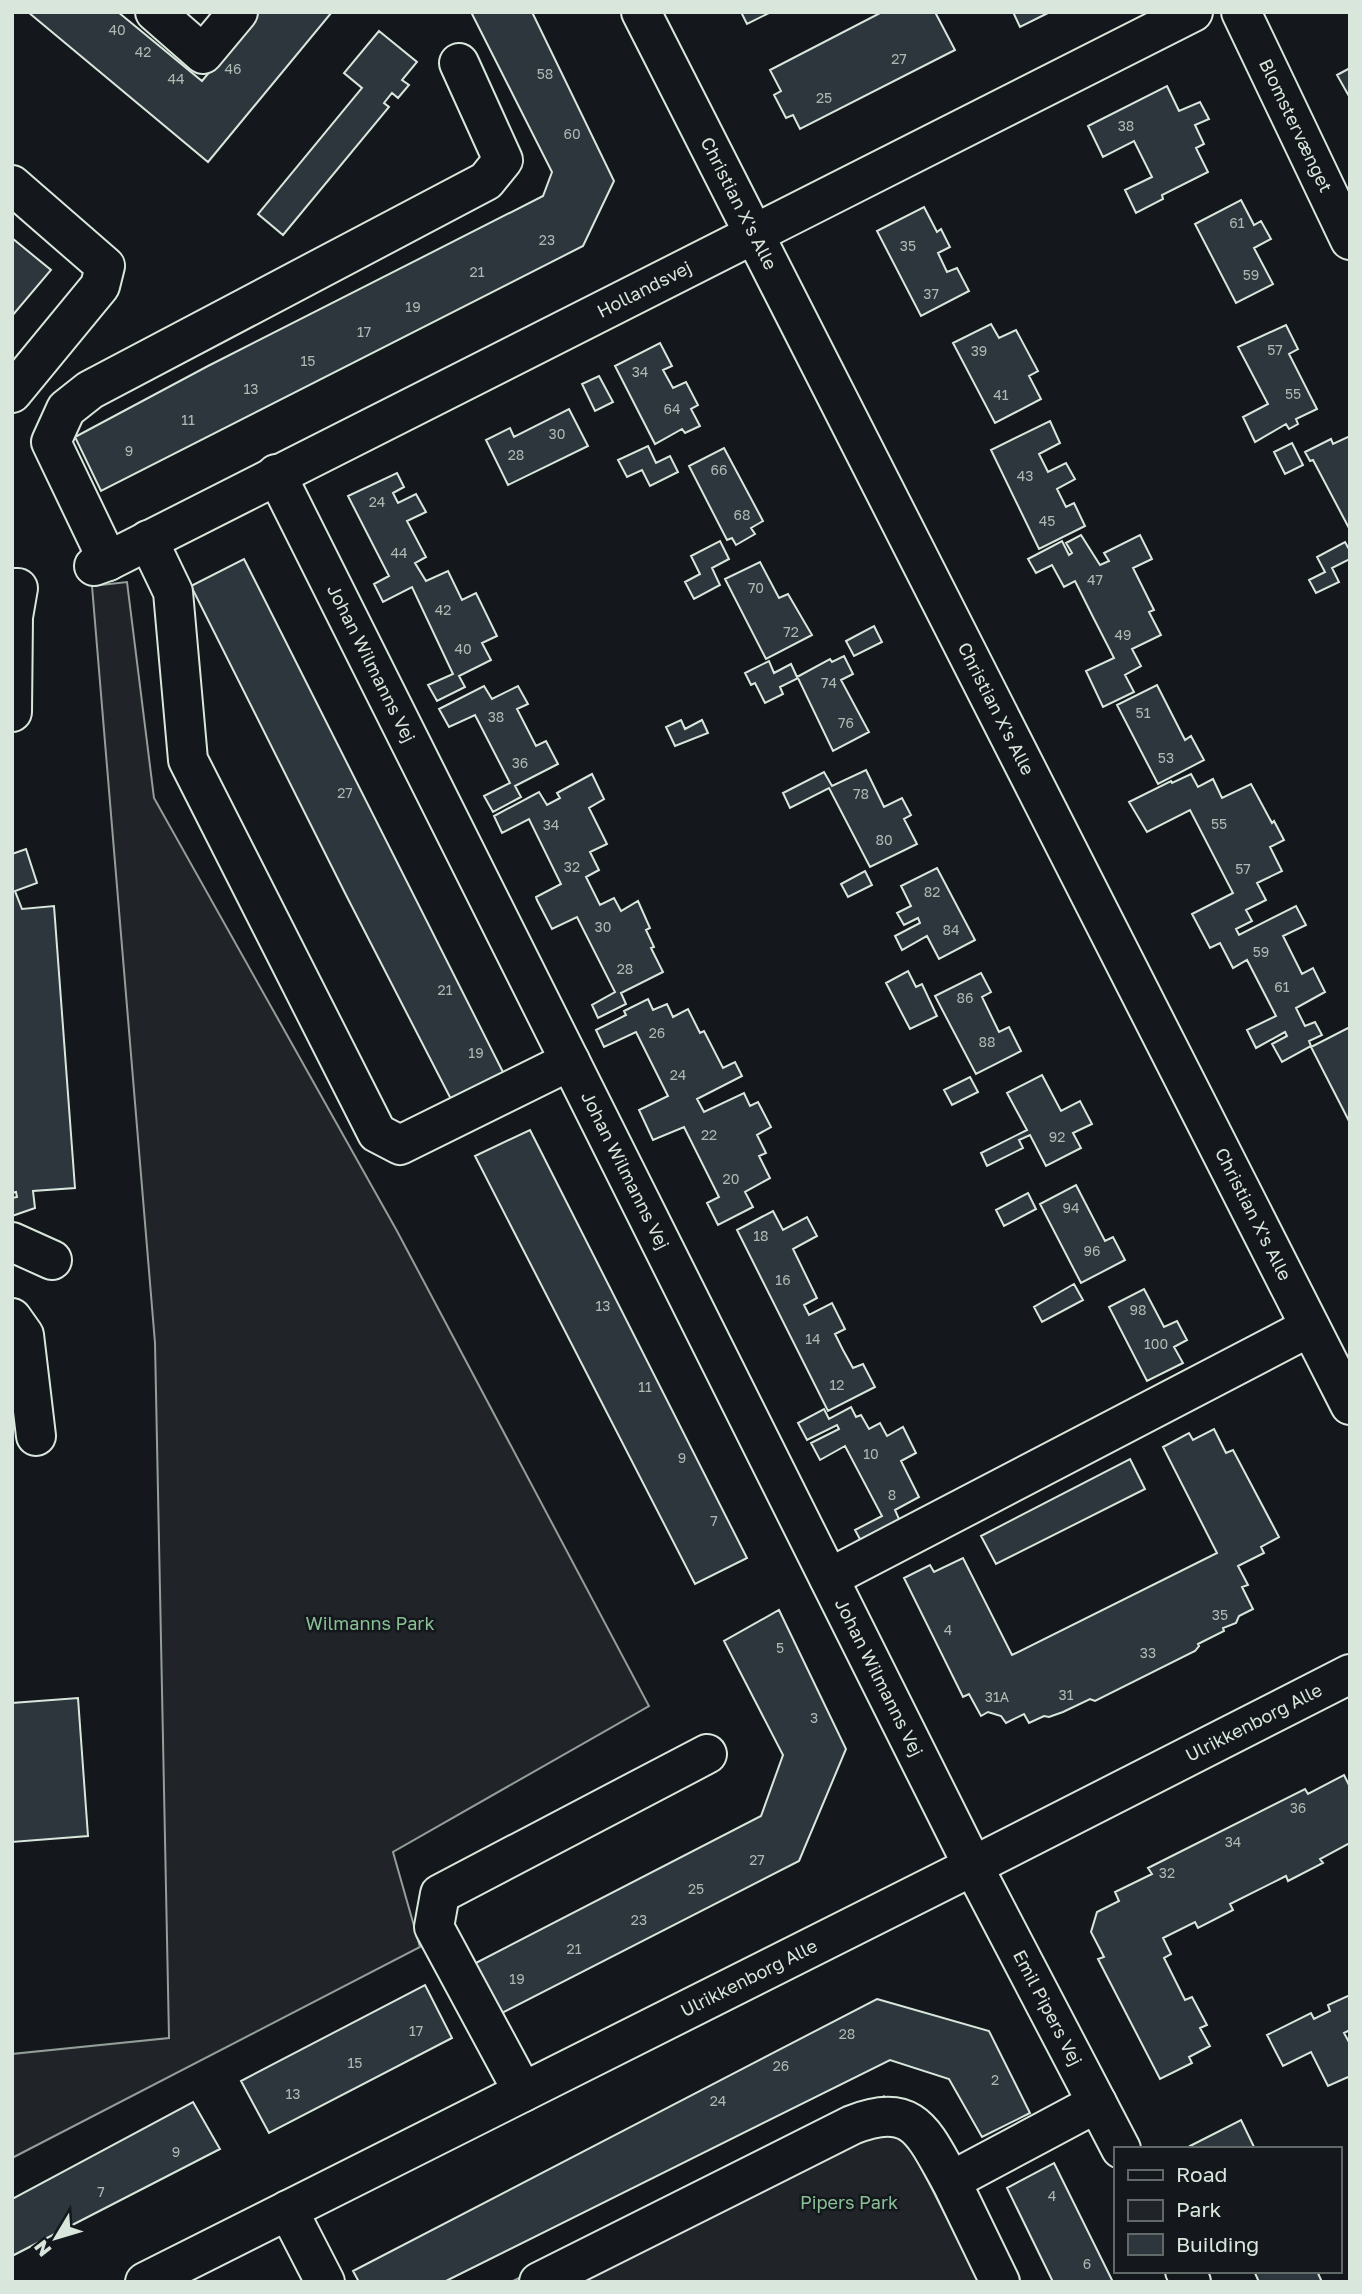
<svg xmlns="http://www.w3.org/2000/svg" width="1362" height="2294" font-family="'Golos Text',sans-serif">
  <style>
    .green { fill: #202428; stroke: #939e99; stroke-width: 2 }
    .building { fill: #2c363c; stroke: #d8e6dc; stroke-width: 2 }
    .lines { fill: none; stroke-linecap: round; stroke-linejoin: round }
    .minor-casing { stroke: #d8e6dc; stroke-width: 42 }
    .minor { stroke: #14181c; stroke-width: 38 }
    .labels { text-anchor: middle; stroke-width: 5; stroke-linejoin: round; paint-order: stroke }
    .number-label { font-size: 14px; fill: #adbab4 }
    .street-label { font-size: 18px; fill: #d8e6dc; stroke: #14181c }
    .park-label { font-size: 18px; fill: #8ac095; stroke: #14181c }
  </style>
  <rect width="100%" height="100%" fill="#14181c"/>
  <path class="green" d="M 127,582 L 154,798 L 397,1231 L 649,1706 L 393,1852 L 420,1947 L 12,2158 L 12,2054 L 169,2038 L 155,1343 L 92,586 Z
    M 884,2096 L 980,2282 L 511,2282 Z"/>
  <path class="building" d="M 28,12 L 118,12 L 202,81 L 259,12 L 332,12 L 208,162 Z
    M 471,12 L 532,12 L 614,181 L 583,246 L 101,491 L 75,437 L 208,366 L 543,196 L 552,172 Z
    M 741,12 L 771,12 L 747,24 Z
    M 882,12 L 935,12 L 955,50 L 800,129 L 793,115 L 786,118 L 774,95 L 781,91 L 770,70 Z
    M 1013,12 L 1050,12 L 1020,27 Z
    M 379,31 L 417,62 L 402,80 L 409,85 L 398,98 L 392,93 L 384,103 L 389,107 L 283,235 L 258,214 L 362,88 L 344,73 Z
    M 1350,68 L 1350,98 L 1337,75 Z
    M 1167,86 L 1179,111 L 1200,102 L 1209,119 L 1195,125 L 1204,144 L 1196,148 L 1208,172 L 1162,195 L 1163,199 L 1136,213 L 1125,190 L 1152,177 L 1134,141 L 1103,157 L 1088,126 Z
    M 1241,200 L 1254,225 L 1261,221 L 1271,239 L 1254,248 L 1273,284 L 1236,303 L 1195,224 Z
    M 924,207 L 937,232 L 941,229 L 950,247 L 938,253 L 947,272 L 957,268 L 969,291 L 921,316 L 877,231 Z
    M 12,238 L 51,270 L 12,316 Z
    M 991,324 L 999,338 L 1016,330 L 1038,371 L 1029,376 L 1041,399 L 995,423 L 953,343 Z
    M 1286,325 L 1298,349 L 1289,354 L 1317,409 L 1296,419 L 1298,424 L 1289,429 L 1286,424 L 1255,442 L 1243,417 L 1268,404 L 1238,347 Z
    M 660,343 L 672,366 L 663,370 L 673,388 L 686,382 L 698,405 L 691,409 L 700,426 L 685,433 L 682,429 L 655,444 L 615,366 Z
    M 599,376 L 613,402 L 595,411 L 582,384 Z
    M 569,409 L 588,446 L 508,485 L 486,440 L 510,428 L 514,437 Z
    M 1050,421 L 1060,443 L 1039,454 L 1048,472 L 1066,463 L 1075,479 L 1057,489 L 1066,507 L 1074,503 L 1085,526 L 1039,549 L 991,450 Z
    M 1350,436 L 1350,530 L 1313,460 L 1310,461 L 1305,452 L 1331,439 L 1333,444 Z
    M 1292,443 L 1303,465 L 1285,474 L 1274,452 Z
    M 648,446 L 656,463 L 670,456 L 678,472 L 650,486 L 642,470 L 627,477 L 618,460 Z
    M 724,448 L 763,521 L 751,528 L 755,534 L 736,545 L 732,538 L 727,540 L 689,466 Z
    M 397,473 L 404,487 L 393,493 L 398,503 L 416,494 L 426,512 L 407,521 L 426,557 L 415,563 L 426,581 L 448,571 L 462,600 L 476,593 L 497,636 L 482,643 L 491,660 L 459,676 L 465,687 L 437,701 L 428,685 L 453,674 L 412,587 L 383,602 L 374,584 L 389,576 L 348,496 Z
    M 1081,535 L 1100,565 L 1109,561 L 1104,553 L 1140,535 L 1152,559 L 1133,568 L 1154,610 L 1149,612 L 1161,635 L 1132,649 L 1141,666 L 1125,675 L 1134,692 L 1103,707 L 1086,671 L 1114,658 L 1093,617 L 1075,581 L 1064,587 L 1052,565 L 1036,573 L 1028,559 L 1062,541 L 1069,555 L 1072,553 L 1066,543 Z
    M 720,541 L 729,559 L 712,568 L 720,585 L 694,599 L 685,582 L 700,574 L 691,556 Z
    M 1345,542 L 1350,551 L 1350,559 L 1332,568 L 1339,582 L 1316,593 L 1309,580 L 1325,572 L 1317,557 Z
    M 244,559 L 508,1082 L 454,1105 L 346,895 L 191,586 Z
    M 760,562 L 779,598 L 788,594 L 812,635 L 766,659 L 725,579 Z
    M 874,626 L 882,642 L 854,656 L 846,641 Z
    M 844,656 L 853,674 L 841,680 L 869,732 L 833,751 L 798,678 L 780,687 L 783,694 L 765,703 L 755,683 L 751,685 L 745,673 L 769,661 L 774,673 L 791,664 L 797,677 L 830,659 L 832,662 Z
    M 1157,685 L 1185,740 L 1191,736 L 1204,760 L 1158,784 L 1117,705 Z
    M 484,686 L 492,699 L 518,686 L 528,704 L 517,709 L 536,746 L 546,741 L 558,764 L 515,786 L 521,797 L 493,812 L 484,796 L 510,783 L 475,715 L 449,727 L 439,709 Z
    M 681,720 L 685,729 L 702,720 L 708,733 L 675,746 L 666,727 Z
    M 866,770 L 884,807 L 902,798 L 911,815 L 904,819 L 917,844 L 870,867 L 829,788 L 790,808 L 783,793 L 824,772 L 832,786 Z
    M 592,774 L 604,799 L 589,808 L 607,844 L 590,852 L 599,870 L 586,877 L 600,905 L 614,898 L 621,911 L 638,901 L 650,928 L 646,930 L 654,947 L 651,948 L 663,972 L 621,993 L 626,1004 L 598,1018 L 592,1005 L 615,992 L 577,917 L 552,929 L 537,900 L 536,897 L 561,884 L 529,819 L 502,833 L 494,816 L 539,792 L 547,805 L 560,798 L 557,793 Z
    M 1191,774 L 1198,787 L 1213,779 L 1222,798 L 1251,784 L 1272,823 L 1274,821 L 1284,840 L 1270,847 L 1282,871 L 1257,883 L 1266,900 L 1246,910 L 1252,921 L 1236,929 L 1239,935 L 1296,906 L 1306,925 L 1283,936 L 1302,974 L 1313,968 L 1325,992 L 1296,1008 L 1305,1026 L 1315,1022 L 1322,1035 L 1309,1041 L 1311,1046 L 1282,1062 L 1272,1044 L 1287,1036 L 1285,1032 L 1256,1048 L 1247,1030 L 1276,1016 L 1247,960 L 1233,968 L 1220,943 L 1210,948 L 1192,914 L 1233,893 L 1190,810 L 1147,832 L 1129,802 L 1171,781 L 1172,783 Z
    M 26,849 L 37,883 L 15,891 L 22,909 L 54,906 L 75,1188 L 33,1191 L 35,1208 L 12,1216 L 12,1198 L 17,1197 L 16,1192 L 12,1193 L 12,854 Z
    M 937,868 L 975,940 L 939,959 L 927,936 L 902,950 L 895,936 L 920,923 L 918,918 L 904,925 L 897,913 L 911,906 L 901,886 Z
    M 865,871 L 872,885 L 848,897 L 841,884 Z
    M 908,971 L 916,987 L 922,984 L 937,1016 L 910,1029 L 886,983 Z
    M 981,973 L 991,992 L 982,997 L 999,1032 L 1009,1027 L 1021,1051 L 976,1074 L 935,996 Z
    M 648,999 L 653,1010 L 667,1004 L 673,1017 L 688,1009 L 700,1033 L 704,1031 L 723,1068 L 735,1062 L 742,1076 L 697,1099 L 704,1112 L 744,1093 L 750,1106 L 758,1102 L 771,1127 L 757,1135 L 766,1153 L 759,1156 L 770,1178 L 745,1192 L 753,1207 L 718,1225 L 707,1203 L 719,1197 L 684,1127 L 653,1140 L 639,1110 L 668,1096 L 636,1032 L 604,1047 L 596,1030 L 626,1015 L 624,1011 Z
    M 1348,1028 L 1350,1030 L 1350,1123 L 1311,1047 Z
    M 1042,1075 L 1061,1111 L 1080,1101 L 1092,1124 L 1073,1133 L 1081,1148 L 1046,1166 L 1030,1135 L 1019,1140 L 1023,1148 L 987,1166 L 981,1153 L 1027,1130 L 1007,1093 Z
    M 970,1077 L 978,1092 L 952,1105 L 944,1090 Z
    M 530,1130 L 747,1558 L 695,1584 L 475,1156 Z
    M 1076,1185 L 1105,1241 L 1113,1237 L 1125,1260 L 1081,1283 L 1040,1204 Z
    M 1028,1193 L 1036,1209 L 1004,1226 L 996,1210 Z
    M 773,1211 L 783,1230 L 807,1217 L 817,1236 L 793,1249 L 817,1298 L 804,1305 L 809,1315 L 832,1303 L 845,1329 L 835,1334 L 843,1350 L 853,1368 L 863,1364 L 875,1387 L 828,1411 L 737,1230 Z
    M 1074,1284 L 1083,1300 L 1042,1322 L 1034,1307 Z
    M 1144,1289 L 1164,1327 L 1177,1321 L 1187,1340 L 1174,1347 L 1183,1363 L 1147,1381 L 1109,1307 Z
    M 851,1407 L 856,1417 L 861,1415 L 869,1429 L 880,1423 L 887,1436 L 903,1427 L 916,1453 L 901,1461 L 919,1497 L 895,1510 L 902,1526 L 863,1545 L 855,1530 L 882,1516 L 845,1446 L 820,1460 L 811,1443 L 839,1429 L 837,1425 L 807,1440 L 798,1423 L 824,1409 L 829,1419 Z
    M 1214,1429 L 1226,1453 L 1233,1450 L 1279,1537 L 1261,1547 L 1264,1553 L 1238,1566 L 1248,1585 L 1242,1587 L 1253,1609 L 1239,1616 L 1236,1623 L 1223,1628 L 1224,1631 L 1198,1644 L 1199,1646 L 1195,1651 L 1095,1701 L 1090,1699 L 1063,1712 L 1049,1717 L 1044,1716 L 1029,1723 L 1024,1714 L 1006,1723 L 1001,1716 L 988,1712 L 981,1716 L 969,1694 L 963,1697 L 904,1578 L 930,1565 L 934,1572 L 963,1558 L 1012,1655 L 1217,1553 L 1163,1447 L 1189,1433 L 1193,1440 Z
    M 1130,1459 L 1145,1489 L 996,1564 L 981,1536 Z
    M 779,1610 L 846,1749 L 799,1861 L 494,2017 L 470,1966 L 761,1816 L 783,1755 L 724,1641 Z
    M 78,1698 L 88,1836 L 12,1842 L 12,1703 Z
    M 1344,1775 L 1350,1787 L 1350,1843 L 1320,1859 L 1323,1863 L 1288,1881 L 1286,1876 L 1230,1904 L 1233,1910 L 1198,1928 L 1195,1922 L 1163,1938 L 1171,1954 L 1164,1958 L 1185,2000 L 1192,1997 L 1207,2025 L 1200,2028 L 1210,2046 L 1189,2057 L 1192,2063 L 1160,2079 L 1098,1959 L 1104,1957 L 1091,1932 L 1097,1912 L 1119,1901 L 1115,1892 L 1152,1874 L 1148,1868 L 1305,1789 L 1308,1794 Z
    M 425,1985 L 452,2038 L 269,2133 L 241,2081 Z
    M 1350,1995 L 1350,2030 L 1344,2033 L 1350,2044 L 1350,2080 L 1348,2077 L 1328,2086 L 1311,2052 L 1283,2066 L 1267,2035 L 1311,2013 L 1314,2019 L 1330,2011 L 1328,2005 Z
    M 877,1999 L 989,2031 L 1030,2113 L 982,2137 L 949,2079 L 890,2060 L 444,2282 L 359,2282 L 353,2271 Z
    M 193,2102 L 220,2149 L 12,2256 L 12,2199 Z
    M 1241,2120 L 1255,2149 L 1192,2149 L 1190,2146 Z
    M 1054,2163 L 1113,2282 L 1053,2282 L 1007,2188 Z
    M 1254,2271 L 1317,2271 L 1322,2282 L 1259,2282 Z"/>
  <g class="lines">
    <defs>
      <g id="minor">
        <path d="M 155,12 L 203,54 L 238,12"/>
        <path id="s1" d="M 641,12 L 1350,1405"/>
        <path id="s2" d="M 1241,12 L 1350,240"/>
        <path d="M 12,185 L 105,266 L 100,286 L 12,393"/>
        <path id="s3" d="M 276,474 L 973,1866 L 1121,2149"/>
        <path d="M 148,540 L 173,592 L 188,760 L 377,1133 L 400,1145 L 570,1061"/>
        <path d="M 108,561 L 51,442 L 66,409 L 90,390 L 486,181 L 503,160 L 459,63"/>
        <path id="s4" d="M 94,566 L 108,561 L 1193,12"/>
        <path d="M 12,588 L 18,588 L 13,617 L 12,712"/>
        <path d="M 12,1242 L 52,1260"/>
        <path d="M 12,1318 L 24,1335 L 36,1436"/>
        <path d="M 829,1578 L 1310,1327"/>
        <path d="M 523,2092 L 434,1927 L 440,1894 L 707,1754"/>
        <path d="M 288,2210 L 325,2282"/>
        <path d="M 1185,2271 L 1191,2282"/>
        <path id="s5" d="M 145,2282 L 973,1866 L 1350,1674"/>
        <path d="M 539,2282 L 852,2125 C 914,2100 924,2134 951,2181"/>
        <path d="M 1000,2282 L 951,2181 L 1097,2103"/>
      </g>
    </defs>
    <use href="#minor" class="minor-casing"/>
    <use href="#minor" class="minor"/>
  </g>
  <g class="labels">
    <g class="number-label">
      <text x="117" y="35">40</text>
      <text x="143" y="57">42</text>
      <text x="899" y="64">27</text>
      <text x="233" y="74">46</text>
      <text x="545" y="79">58</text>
      <text x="176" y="84">44</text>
      <text x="824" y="103">25</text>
      <text x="1126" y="131">38</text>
      <text x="572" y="139">60</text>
      <text x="1237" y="228">61</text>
      <text x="547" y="245">23</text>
      <text x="908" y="251">35</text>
      <text x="477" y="277">21</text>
      <text x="1251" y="280">59</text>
      <text x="931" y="299">37</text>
      <text x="413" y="312">19</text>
      <text x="364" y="337">17</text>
      <text x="1275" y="355">57</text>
      <text x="979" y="356">39</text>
      <text x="308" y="366">15</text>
      <text x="640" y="377">34</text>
      <text x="251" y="394">13</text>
      <text x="1293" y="399">55</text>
      <text x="1001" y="400">41</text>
      <text x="672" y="414">64</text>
      <text x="188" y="425">11</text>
      <text x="557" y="439">30</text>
      <text x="129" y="456">9</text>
      <text x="516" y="460">28</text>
      <text x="719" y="475">66</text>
      <text x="1025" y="481">43</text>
      <text x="377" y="507">24</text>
      <text x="742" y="520">68</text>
      <text x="1047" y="526">45</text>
      <text x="399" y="558">44</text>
      <text x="1095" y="585">47</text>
      <text x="756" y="593">70</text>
      <text x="443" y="615">42</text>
      <text x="791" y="637">72</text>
      <text x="1123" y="640">49</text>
      <text x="463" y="654">40</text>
      <text x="829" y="688">74</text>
      <text x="1143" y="718">51</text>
      <text x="496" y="722">38</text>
      <text x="846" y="728">76</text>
      <text x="1166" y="763">53</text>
      <text x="520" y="768">36</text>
      <text x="345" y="798">27</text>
      <text x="861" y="799">78</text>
      <text x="1219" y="829">55</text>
      <text x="551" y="830">34</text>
      <text x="884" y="845">80</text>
      <text x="572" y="872">32</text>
      <text x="1243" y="874">57</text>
      <text x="932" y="897">82</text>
      <text x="603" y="932">30</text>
      <text x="951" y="935">84</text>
      <text x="1261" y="957">59</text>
      <text x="625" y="974">28</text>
      <text x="1282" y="992">61</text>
      <text x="445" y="995">21</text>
      <text x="965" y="1003">86</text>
      <text x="657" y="1038">26</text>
      <text x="987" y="1047">88</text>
      <text x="476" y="1058">19</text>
      <text x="678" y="1080">24</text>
      <text x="709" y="1140">22</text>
      <text x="1057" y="1142">92</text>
      <text x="731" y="1184">20</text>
      <text x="1071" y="1213">94</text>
      <text x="761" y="1241">18</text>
      <text x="1092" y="1256">96</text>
      <text x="783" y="1285">16</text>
      <text x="603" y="1311">13</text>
      <text x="1138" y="1315">98</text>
      <text x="813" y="1344">14</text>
      <text x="1156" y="1349">100</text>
      <text x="837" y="1390">12</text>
      <text x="645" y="1392">11</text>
      <text x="871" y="1459">10</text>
      <text x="682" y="1463">9</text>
      <text x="892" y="1500">8</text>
      <text x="714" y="1526">7</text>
      <text x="1220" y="1620">35</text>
      <text x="948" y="1635">4</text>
      <text x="780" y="1653">5</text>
      <text x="1148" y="1658">33</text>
      <text x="1066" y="1700">31</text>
      <text x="997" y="1702">31A</text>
      <text x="814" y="1723">3</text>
      <text x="1298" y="1813">36</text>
      <text x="1233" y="1847">34</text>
      <text x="757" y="1865">27</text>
      <text x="1167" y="1878">32</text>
      <text x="696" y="1894">25</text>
      <text x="639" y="1925">23</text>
      <text x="574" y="1954">21</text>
      <text x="517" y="1984">19</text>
      <text x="416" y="2036">17</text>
      <text x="847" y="2039">28</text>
      <text x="355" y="2068">15</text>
      <text x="781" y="2071">26</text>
      <text x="995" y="2085">2</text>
      <text x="293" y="2099">13</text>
      <text x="718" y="2106">24</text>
      <text x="176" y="2157">9</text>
      <text x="101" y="2197">7</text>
      <text x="1052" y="2201">4</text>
      <text x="1087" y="2269">6</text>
    </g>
    <g class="street-label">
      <text dy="6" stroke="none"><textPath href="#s2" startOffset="126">Blomstervænget</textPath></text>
      <text dy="6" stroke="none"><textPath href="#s1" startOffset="215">Christian X's Alle</textPath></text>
      <text dy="6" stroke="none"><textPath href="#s4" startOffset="616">Hollandsvej</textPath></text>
      <text dy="6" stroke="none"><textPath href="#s3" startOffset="212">Johan Wilmanns Vej</textPath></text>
      <text dy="6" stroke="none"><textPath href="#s1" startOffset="782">Christian X's Alle</textPath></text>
      <text dy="6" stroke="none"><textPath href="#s3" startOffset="779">Johan Wilmanns Vej</textPath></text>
      <text dy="6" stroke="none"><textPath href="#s1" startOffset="1349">Christian X's Alle</textPath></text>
      <text dy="6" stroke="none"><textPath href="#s3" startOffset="1346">Johan Wilmanns Vej</textPath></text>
      <text dy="6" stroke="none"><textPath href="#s5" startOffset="1242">Ulrikkenborg Alle</textPath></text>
      <text dy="6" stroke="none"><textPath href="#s5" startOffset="676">Ulrikkenborg Alle</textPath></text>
      <text dy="6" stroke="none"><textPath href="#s3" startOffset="1717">Emil Pipers Vej</textPath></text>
    </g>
    <g class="park-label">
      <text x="370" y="1630">Wilmanns Park</text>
      <text x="849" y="2209">Pipers Park</text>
    </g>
  </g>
  <rect width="1362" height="2294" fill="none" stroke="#d8e6dc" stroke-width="28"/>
  <rect x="1114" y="2147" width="228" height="126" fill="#14181c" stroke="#626a69" stroke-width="2"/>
  <rect x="1128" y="2170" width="35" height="10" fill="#14181c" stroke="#626a69" stroke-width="2"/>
  <text x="1176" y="2182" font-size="21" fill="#d8e6dc">Road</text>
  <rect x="1128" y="2200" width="35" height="21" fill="#202428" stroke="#626a69" stroke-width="2"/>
  <text x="1176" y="2217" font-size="21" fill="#d8e6dc">Park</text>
  <rect x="1128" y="2234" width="35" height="21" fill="#2c363c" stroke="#626a69" stroke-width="2"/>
  <text x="1176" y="2252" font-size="21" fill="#d8e6dc">Building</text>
  <g transform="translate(56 2238) rotate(232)" stroke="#14181c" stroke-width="5" paint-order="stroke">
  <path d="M0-5L12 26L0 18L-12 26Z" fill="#d8e6dc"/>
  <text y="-10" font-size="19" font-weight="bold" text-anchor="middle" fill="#d8e6dc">N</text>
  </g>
</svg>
